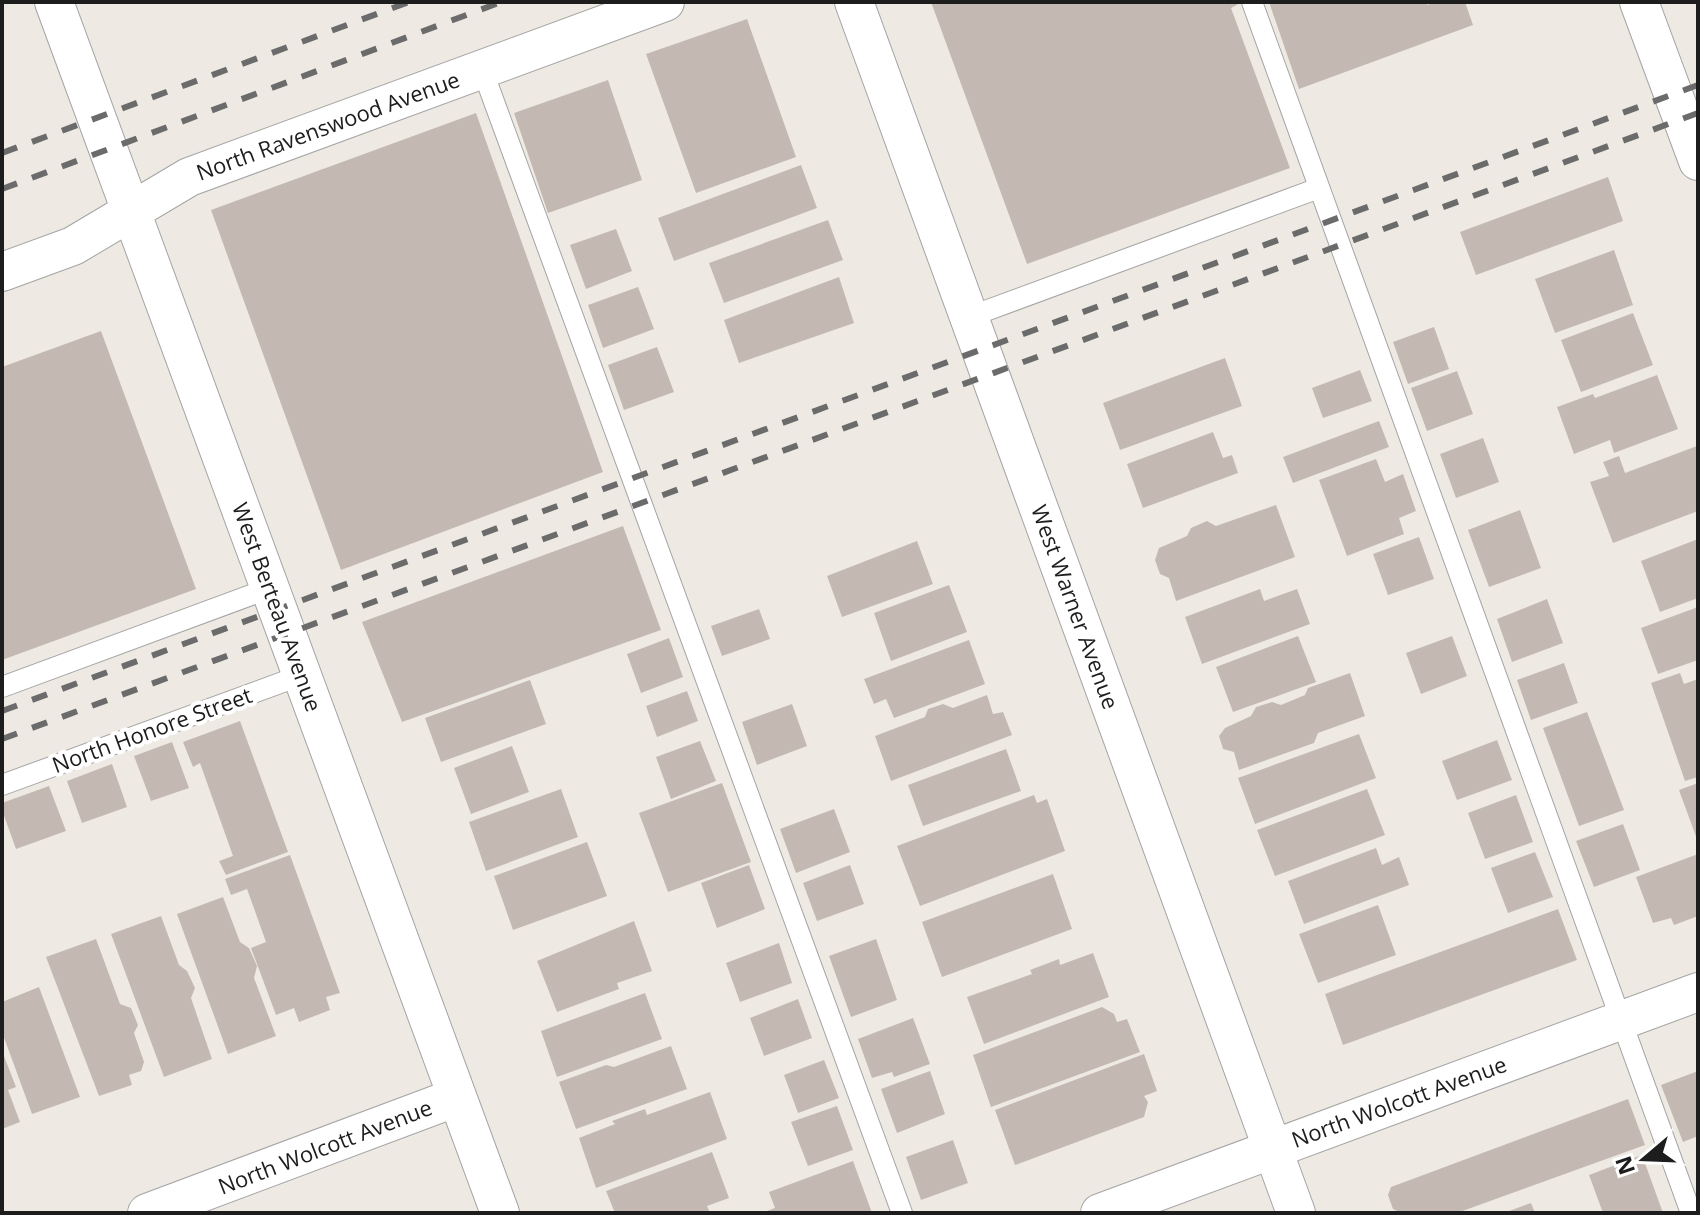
<svg xmlns="http://www.w3.org/2000/svg" width="1700" height="1215" font-family="'Open Sans',sans-serif">
  <style>
    .building { fill: #c3b9b2 }
    .lines { fill: none; stroke-linecap: round; stroke-linejoin: round }
    .lane-casing { stroke: #a4a4a4; stroke-width: 22 }
    .street-casing { stroke: #a4a4a4; stroke-width: 40 }
    .lane { stroke: #fff; stroke-width: 20 }
    .street { stroke: #fff; stroke-width: 38 }
    .rail { stroke: #6b6b6b; stroke-width: 6; stroke-dasharray: 16 16; stroke-linecap: butt }
    .labels { text-anchor: middle; stroke-width: 8; stroke-linejoin: round; paint-order: stroke }
    .street-label { font-size: 22px; fill: #1d1d1d; stroke: #fff }
  </style>
  <rect width="100%" height="100%" fill="#eeeae3"/>
  <path class="building" d="M 931,2 L 1242,2 L 1231,8 L 1290,168 L 1027,264 Z
    M 1269,2 L 1426,2 L 1427,5 L 1434,2 L 1465,2 L 1473,25 L 1299,89 Z
    M 747,19 L 796,157 L 696,193 L 646,54 Z
    M 608,80 L 642,180 L 548,213 L 514,113 Z
    M 476,113 L 603,472 L 341,570 L 211,210 Z
    M 801,165 L 817,208 L 674,261 L 658,218 Z
    M 1608,177 L 1623,221 L 1476,275 L 1460,232 Z
    M 828,220 L 843,260 L 724,303 L 709,263 Z
    M 616,229 L 632,271 L 586,289 L 570,245 Z
    M 1614,250 L 1633,305 L 1555,333 L 1535,279 Z
    M 839,277 L 854,323 L 739,363 L 724,320 Z
    M 638,287 L 654,329 L 603,348 L 588,305 Z
    M 1633,313 L 1653,365 L 1581,392 L 1561,340 Z
    M 1434,327 L 1449,369 L 1408,384 L 1393,342 Z
    M 101,331 L 196,589 L 2,660 L 2,367 Z
    M 657,347 L 674,392 L 624,410 L 608,365 Z
    M 1225,358 L 1242,406 L 1120,450 L 1103,403 Z
    M 1360,370 L 1372,401 L 1323,418 L 1312,388 Z
    M 1457,371 L 1473,414 L 1427,431 L 1411,388 Z
    M 1657,375 L 1678,429 L 1614,453 L 1610,440 L 1574,454 L 1557,407 L 1593,394 L 1595,398 Z
    M 1379,421 L 1389,447 L 1293,483 L 1283,457 Z
    M 1213,432 L 1223,458 L 1232,455 L 1238,473 L 1143,508 L 1127,464 Z
    M 1483,438 L 1499,482 L 1456,498 L 1440,454 Z
    M 1697,446 L 1698,511 L 1613,543 L 1590,482 L 1609,476 L 1603,462 L 1619,456 L 1625,473 Z
    M 1376,459 L 1385,482 L 1403,474 L 1416,511 L 1399,518 L 1404,534 L 1347,556 L 1319,480 Z
    M 1276,505 L 1295,557 L 1176,601 L 1169,578 L 1160,574 L 1155,560 L 1159,548 L 1187,536 L 1191,528 L 1207,521 L 1216,526 Z
    M 1520,510 L 1541,568 L 1489,587 L 1468,530 Z
    M 623,526 L 661,630 L 402,722 L 362,622 Z
    M 1419,537 L 1434,579 L 1388,595 L 1373,554 Z
    M 1698,539 L 1698,598 L 1660,612 L 1641,561 Z
    M 917,541 L 933,584 L 842,617 L 827,576 Z
    M 949,585 L 967,632 L 891,661 L 874,613 Z
    M 1260,589 L 1264,601 L 1297,589 L 1310,624 L 1202,664 L 1185,617 Z
    M 1547,599 L 1563,643 L 1512,662 L 1497,619 Z
    M 1698,607 L 1698,660 L 1658,674 L 1641,628 Z
    M 759,609 L 770,639 L 722,656 L 711,626 Z
    M 1298,636 L 1316,682 L 1233,712 L 1216,667 Z
    M 1452,636 L 1467,676 L 1421,694 L 1406,653 Z
    M 669,638 L 683,677 L 641,693 L 627,654 Z
    M 969,640 L 985,684 L 894,718 L 886,699 L 874,704 L 864,679 Z
    M 1564,663 L 1578,703 L 1531,720 L 1517,680 Z
    M 1350,673 L 1365,716 L 1318,733 L 1314,743 L 1239,770 L 1234,752 L 1223,749 L 1219,736 L 1225,728 L 1251,716 L 1256,707 L 1272,702 L 1281,705 L 1305,695 L 1308,688 Z
    M 1680,673 L 1684,684 L 1698,679 L 1698,777 L 1685,781 L 1651,683 Z
    M 530,680 L 546,724 L 441,762 L 425,718 Z
    M 687,691 L 698,721 L 657,737 L 646,706 Z
    M 987,695 L 993,714 L 1003,712 L 1012,735 L 891,781 L 875,736 L 925,717 L 928,709 L 943,704 L 953,708 Z
    M 792,704 L 807,746 L 757,765 L 742,722 Z
    M 1587,712 L 1624,810 L 1579,826 L 1543,728 Z
    M 240,721 L 288,852 L 226,875 L 219,861 L 233,856 L 200,763 L 193,767 L 183,742 Z
    M 1359,734 L 1376,778 L 1255,824 L 1238,778 Z
    M 1497,740 L 1512,780 L 1457,800 L 1442,761 Z
    M 700,741 L 716,781 L 671,799 L 656,757 Z
    M 172,742 L 189,788 L 151,801 L 134,756 Z
    M 512,746 L 529,792 L 471,814 L 454,768 Z
    M 1006,749 L 1021,791 L 923,826 L 908,785 Z
    M 112,764 L 127,807 L 82,823 L 67,781 Z
    M 722,783 L 751,862 L 668,892 L 639,813 Z
    M 1698,783 L 1698,842 L 1679,790 Z
    M 49,786 L 66,831 L 16,849 L 2,810 L 2,803 Z
    M 561,789 L 578,837 L 486,871 L 469,822 Z
    M 1367,789 L 1385,835 L 1275,876 L 1257,830 Z
    M 1034,795 L 1037,803 L 1047,799 L 1065,851 L 920,906 L 897,846 Z
    M 1516,795 L 1533,842 L 1485,859 L 1468,813 Z
    M 834,809 L 850,852 L 796,873 L 780,829 Z
    M 1623,824 L 1640,870 L 1594,887 L 1576,841 Z
    M 587,842 L 607,896 L 513,930 L 494,876 Z
    M 1376,848 L 1382,865 L 1399,857 L 1409,885 L 1304,924 L 1288,881 Z
    M 1535,852 L 1553,897 L 1508,913 L 1491,868 Z
    M 1698,854 L 1698,916 L 1674,925 L 1671,918 L 1653,923 L 1636,877 Z
    M 290,855 L 340,993 L 326,997 L 330,1010 L 299,1022 L 294,1008 L 276,1015 L 251,948 L 266,942 L 247,889 L 231,895 L 225,879 Z
    M 749,865 L 765,909 L 717,928 L 701,883 Z
    M 850,865 L 864,904 L 817,921 L 803,883 Z
    M 1053,874 L 1072,929 L 942,977 L 922,922 Z
    M 223,897 L 240,942 L 249,948 L 257,966 L 254,978 L 276,1036 L 228,1054 L 177,914 Z
    M 1378,905 L 1396,955 L 1318,983 L 1299,934 Z
    M 1558,909 L 1577,960 L 1343,1045 L 1325,994 Z
    M 161,916 L 179,965 L 187,971 L 195,988 L 191,998 L 212,1059 L 164,1077 L 111,934 Z
    M 634,921 L 652,971 L 617,983 L 619,989 L 557,1012 L 537,961 Z
    M 96,939 L 120,1004 L 131,1008 L 138,1025 L 134,1033 L 144,1062 L 141,1071 L 129,1075 L 132,1085 L 99,1096 L 46,957 Z
    M 876,939 L 897,1000 L 851,1017 L 829,956 Z
    M 779,943 L 792,983 L 740,1002 L 726,963 Z
    M 1093,953 L 1109,997 L 984,1044 L 967,997 L 1032,974 L 1030,970 L 1059,959 L 1060,965 Z
    M 39,987 L 80,1097 L 32,1114 L 2,1032 L 2,1002 Z
    M 645,993 L 662,1039 L 557,1077 L 541,1031 Z
    M 798,999 L 812,1038 L 764,1056 L 750,1018 Z
    M 1102,1007 L 1114,1014 L 1117,1022 L 1127,1019 L 1140,1052 L 991,1107 L 973,1055 Z
    M 913,1018 L 930,1064 L 894,1077 L 892,1072 L 872,1078 L 858,1039 Z
    M 671,1046 L 687,1089 L 576,1129 L 559,1082 L 606,1065 L 614,1067 Z
    M 1144,1054 L 1157,1091 L 1144,1096 L 1148,1102 L 1144,1117 L 1015,1165 L 995,1110 Z
    M 4,1056 L 16,1087 L 8,1090 L 20,1122 L 2,1129 L 2,1057 Z
    M 824,1060 L 839,1098 L 798,1113 L 784,1075 Z
    M 930,1071 L 945,1114 L 897,1133 L 881,1089 Z
    M 1698,1071 L 1698,1136 L 1683,1142 L 1661,1085 Z
    M 710,1092 L 727,1139 L 596,1188 L 579,1138 L 615,1124 L 612,1121 L 645,1109 L 647,1115 Z
    M 1628,1099 L 1645,1145 L 1457,1213 L 1401,1213 L 1393,1209 L 1388,1195 L 1391,1187 Z
    M 837,1106 L 853,1150 L 808,1166 L 791,1122 Z
    M 953,1140 L 968,1183 L 921,1200 L 906,1157 Z
    M 712,1152 L 729,1198 L 707,1206 L 710,1213 L 615,1213 L 606,1191 Z
    M 1642,1155 L 1663,1213 L 1603,1213 L 1589,1175 Z
    M 853,1161 L 872,1213 L 761,1213 L 775,1208 L 769,1192 Z
    M 1531,1203 L 1535,1213 L 1504,1213 Z"/>
  <g class="lines">
    <defs>
      <path id="lane" d="M 1252,2 L 1691,1213
        M 482,69 L 902,1213
        M 969,317 L 1319,188
        M 2,687 L 270,588
        M 2,785 L 302,675"/>
      <path id="street" d="M 54,2 L 500,1213
        M 854,2 L 1296,1213
        M 1639,2 L 1698,161
        M 2,272 L 73,246 L 189,177 L 665,2
        M 147,1213 L 457,1097
        M 1100,1213 L 1698,992"/>
    </defs>
    <use href="#lane" class="lane-casing"/>
    <use href="#street" class="street-casing"/>
    <use href="#lane" class="lane"/>
    <use href="#street" class="street"/>
    <path class="rail" d="M 2,153 L 409,2
      M 2,189 L 501,2
      M 2,711 L 1698,85
      M 2,739 L 1698,113"/>
  </g>
  <g class="labels">
    <g class="street-label">
      <text transform="translate(328 126) rotate(-20)" y="8">North Ravenswood Avenue</text>
      <text transform="translate(277 607) rotate(70)" y="8">West Berteau Avenue</text>
      <text transform="translate(1075 607) rotate(70)" y="8">West Warner Avenue</text>
      <text transform="translate(152 730) rotate(-20)" y="8">North Honore Street</text>
      <text transform="translate(1399 1102) rotate(-20)" y="8">North Wolcott Avenue</text>
      <text transform="translate(325 1147) rotate(-21)" y="8">North Wolcott Avenue</text>
    </g>
  </g>
  <rect width="1700" height="1215" fill="none" stroke="#1d1d1d" stroke-width="8"/>
  <g transform="translate(1644 1159) rotate(251)" stroke="#ffffff" stroke-width="6" paint-order="stroke">
  <path d="M0-6L14 30L0 20L-14 30Z" fill="#1d1d1d"/>
  <text y="-12" font-size="22" font-weight="bold" text-anchor="middle" fill="#1d1d1d">N</text>
  </g>
</svg>
